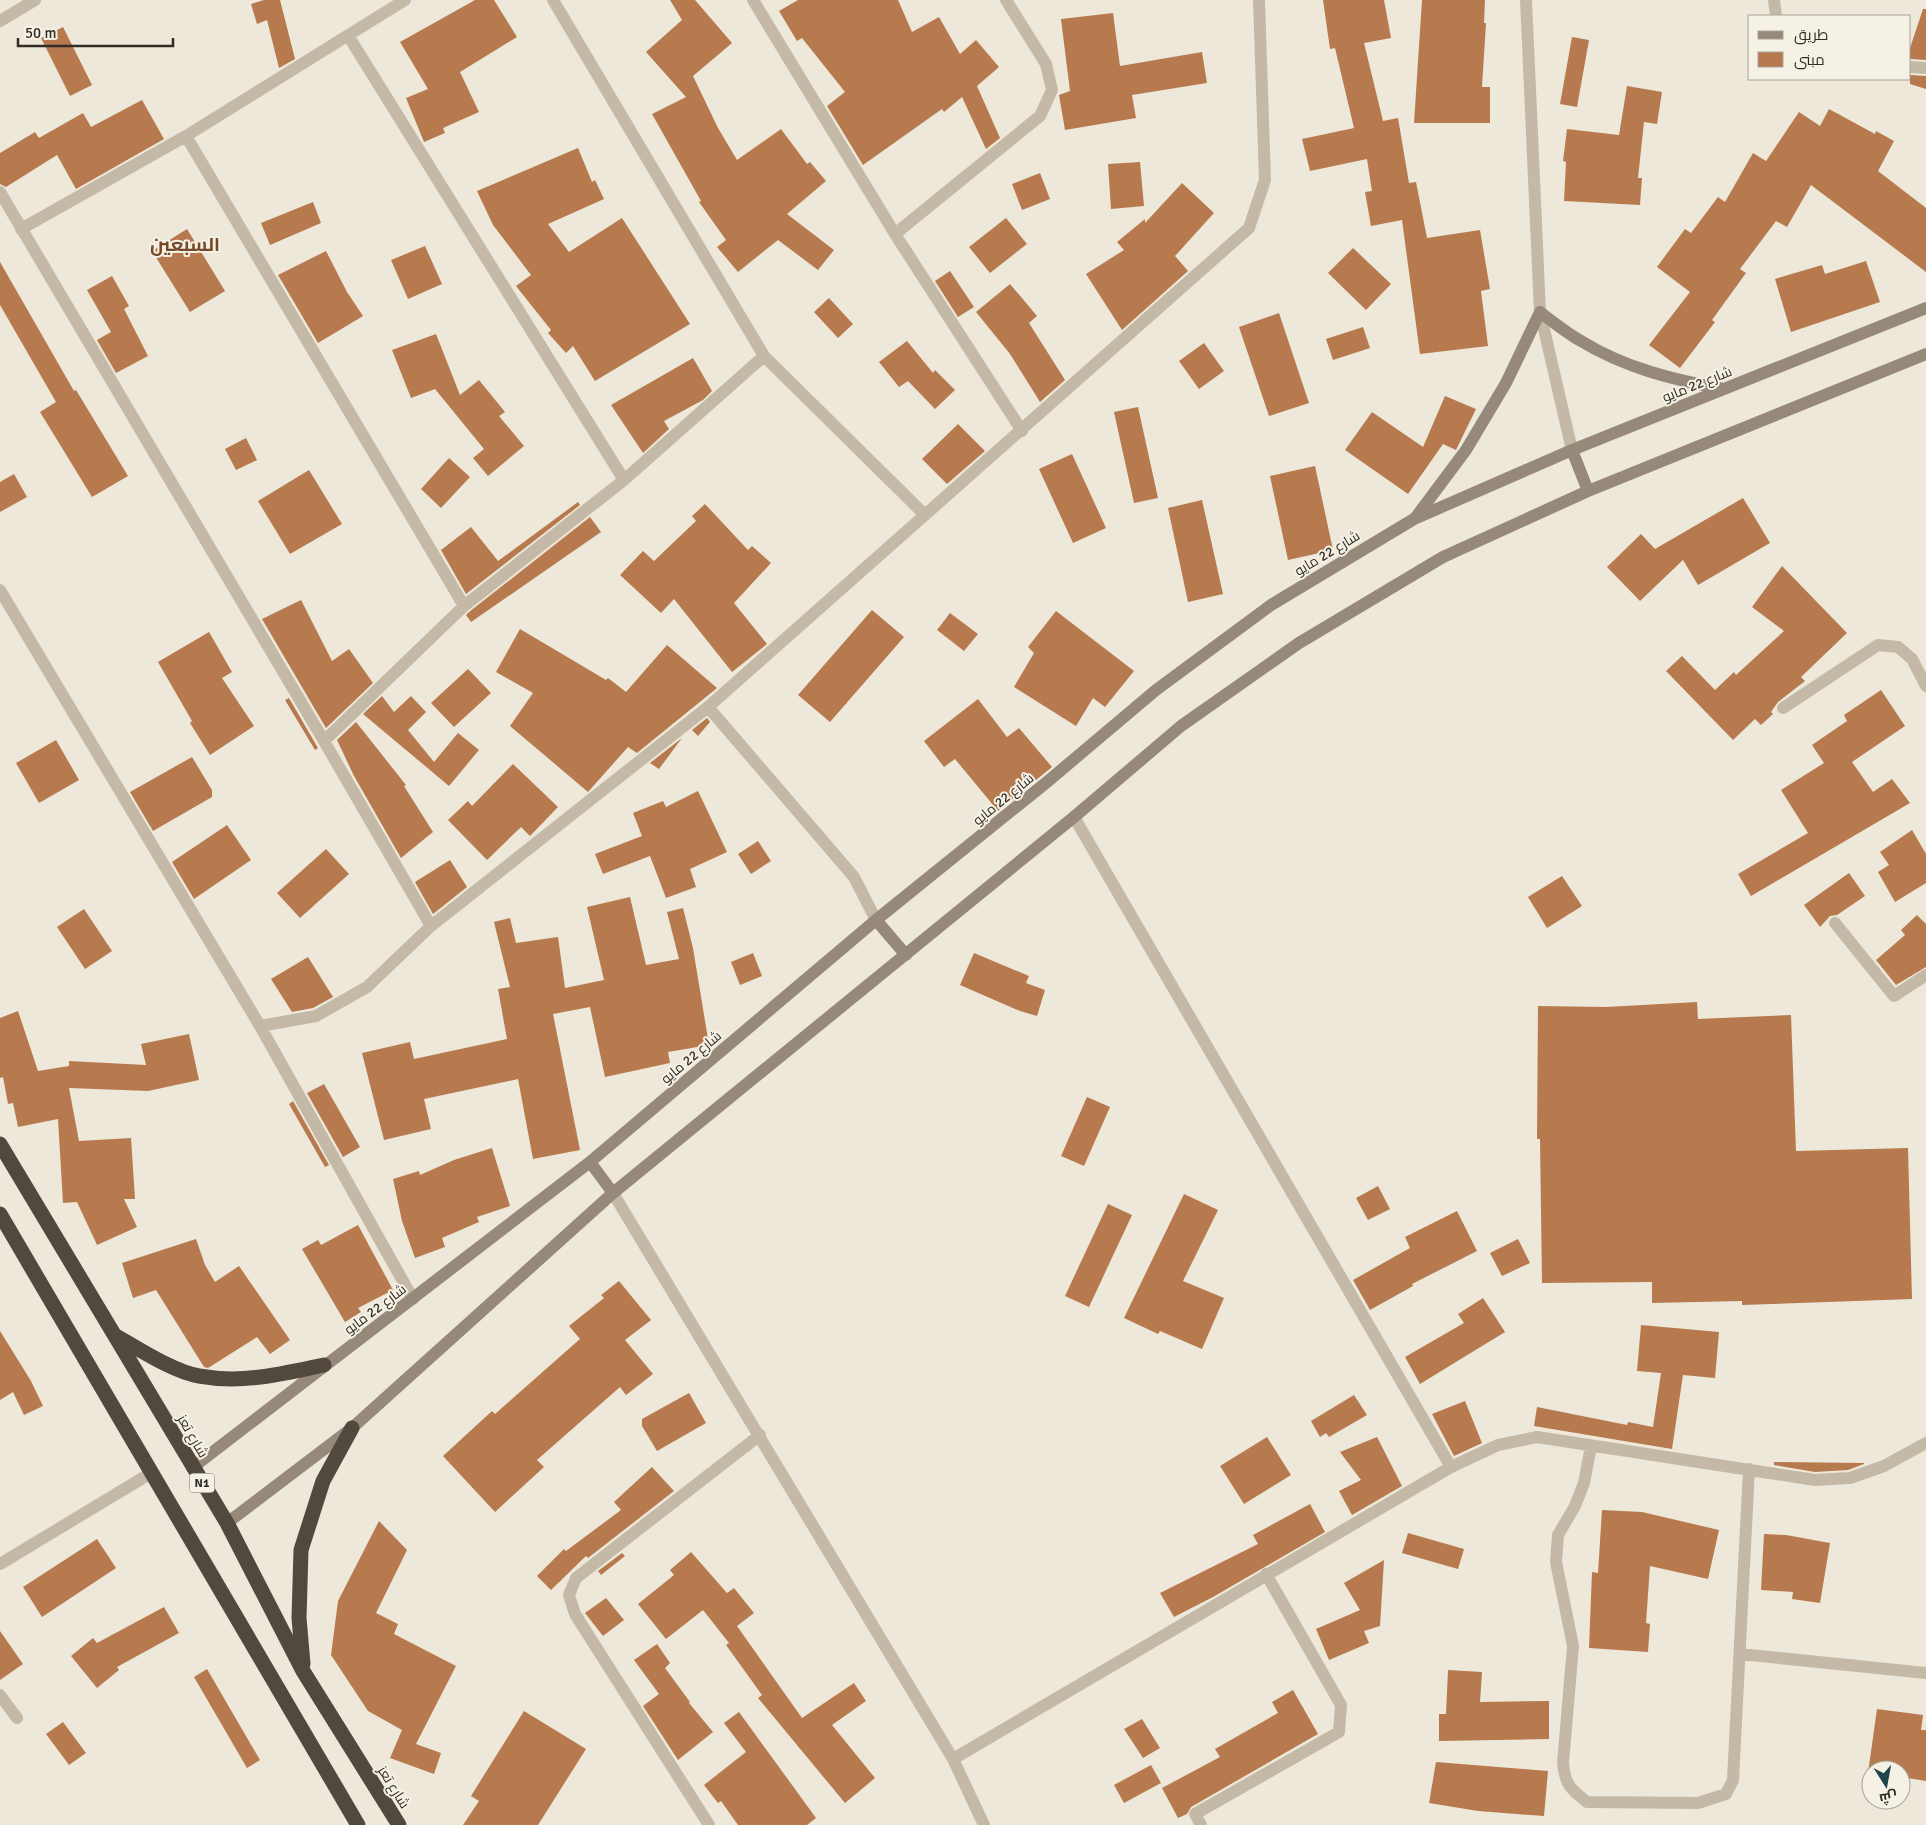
<svg xmlns="http://www.w3.org/2000/svg" width="1926" height="1825" font-family="Signika,Cairo,sans-serif">
  <style>
    .building { fill: #b77a4e }
    .lines { fill: none; stroke-linecap: round; stroke-linejoin: round }
    .street { stroke: #c4b9a7; stroke-width: 12 }
    .secondary { stroke: #978979; stroke-width: 12 }
    .highway { stroke: #51483e; stroke-width: 15 }
    .labels { text-anchor: middle; stroke-width: 4; stroke-linejoin: round; paint-order: stroke }
    .shield { fill: #f6f1e5; stroke: #6c675f; stroke-width: 1 }
    .shield-label { font-size: 12px; font-weight: bold; fill: #312c26 }
    .street-label { font-size: 14px; fill: #312c26; stroke: #f6f1e5 }
    .district-label { font-size: 19px; font-weight: bold; fill: #764929; stroke: #f6f1e5 }
  </style>
  <rect width="100%" height="100%" fill="#ede8d9"/>
  <path class="building" d="M 264,0 L 280,0 L 295,59 L 279,68 L 267,20 L 257,24 L 251,4 Z
    M 475,0 L 494,0 L 517,37 L 460,72 L 479,112 L 443,128 L 445,133 L 424,142 L 406,98 L 428,89 L 400,42 Z
    M 670,0 L 695,0 L 732,43 L 693,76 L 718,128 L 737,160 L 781,129 L 807,164 L 810,162 L 826,181 L 787,214 L 834,250 L 818,270 L 778,240 L 738,272 L 717,247 L 726,240 L 699,202 L 701,201 L 652,114 L 686,97 L 646,52 L 682,20 Z
    M 798,0 L 898,0 L 912,32 L 939,17 L 960,54 L 976,40 L 999,67 L 977,86 L 1000,138 L 986,149 L 962,97 L 944,112 L 942,109 L 863,165 L 827,106 L 845,92 L 802,38 L 797,41 L 779,11 Z
    M 1323,0 L 1384,0 L 1391,38 L 1364,43 L 1383,121 L 1398,118 L 1409,183 L 1416,182 L 1427,238 L 1480,230 L 1490,289 L 1481,291 L 1488,346 L 1420,354 L 1402,220 L 1371,226 L 1365,192 L 1372,191 L 1367,159 L 1310,171 L 1302,139 L 1354,128 L 1335,48 L 1330,49 Z
    M 1422,0 L 1485,0 L 1484,23 L 1486,23 L 1482,87 L 1490,87 L 1490,123 L 1414,123 Z
    M 1923,9 L 1926,9 L 1926,60 L 1910,59 L 1910,48 Z
    M 1113,13 L 1120,66 L 1202,52 L 1207,83 L 1132,95 L 1136,118 L 1065,130 L 1059,95 L 1070,91 L 1061,19 Z
    M 63,27 L 92,85 L 70,96 L 41,38 Z
    M 1572,37 L 1589,40 L 1577,107 L 1560,104 Z
    M 1910,75 L 1926,76 L 1926,89 L 1910,84 Z
    M 1627,86 L 1662,92 L 1657,124 L 1644,122 L 1638,178 L 1642,178 L 1640,205 L 1564,201 L 1566,162 L 1563,161 L 1567,129 L 1619,135 Z
    M 142,100 L 164,139 L 76,189 L 57,155 L 6,187 L 0,184 L 0,153 L 35,132 L 39,138 L 83,113 L 91,127 Z
    M 1829,109 L 1875,134 L 1876,131 L 1894,141 L 1878,171 L 1926,208 L 1926,272 L 1811,185 L 1787,227 L 1776,221 L 1740,269 L 1746,273 L 1712,320 L 1715,322 L 1680,368 L 1649,345 L 1690,292 L 1657,267 L 1685,229 L 1691,233 L 1718,197 L 1725,202 L 1753,153 L 1766,161 L 1799,112 L 1820,126 Z
    M 578,148 L 592,182 L 595,180 L 604,199 L 548,224 L 569,252 L 622,218 L 690,324 L 595,381 L 573,346 L 566,353 L 548,333 L 551,330 L 516,286 L 531,275 L 493,225 L 477,191 Z
    M 1140,162 L 1144,206 L 1111,209 L 1108,164 Z
    M 1040,173 L 1050,199 L 1022,210 L 1012,184 Z
    M 1182,183 L 1214,213 L 1175,256 L 1188,271 L 1122,330 L 1086,274 L 1124,250 L 1117,242 L 1145,219 L 1145,223 Z
    M 313,202 L 321,223 L 270,245 L 261,223 Z
    M 1006,218 L 1027,244 L 990,273 L 969,247 Z
    M 187,229 L 225,291 L 190,312 L 152,251 Z
    M 425,246 L 442,284 L 408,299 L 391,260 Z
    M 1353,248 L 1391,284 L 1366,310 L 1328,273 Z
    M 326,251 L 347,292 L 363,316 L 318,343 L 278,275 Z
    M 1866,261 L 1880,302 L 1791,332 L 1775,279 L 1822,265 L 1825,274 Z
    M 0,262 L 74,391 L 76,390 L 128,476 L 92,497 L 40,412 L 56,402 L 0,305 Z
    M 950,271 L 974,307 L 958,317 L 935,281 Z
    M 112,276 L 129,306 L 124,309 L 148,356 L 116,373 L 97,340 L 111,332 L 87,290 Z
    M 1010,284 L 1037,316 L 1029,323 L 1065,380 L 1040,402 L 1010,354 L 976,312 Z
    M 829,298 L 853,324 L 838,338 L 814,312 Z
    M 1279,313 L 1309,403 L 1269,416 L 1239,327 Z
    M 1363,327 L 1370,348 L 1333,360 L 1326,339 Z
    M 436,334 L 460,395 L 479,380 L 505,412 L 499,416 L 524,446 L 488,476 L 473,458 L 484,449 L 435,389 L 411,398 L 392,350 Z
    M 907,341 L 933,373 L 935,370 L 955,390 L 935,409 L 908,381 L 899,387 L 879,362 Z
    M 1204,343 L 1224,371 L 1199,389 L 1179,361 Z
    M 693,358 L 712,391 L 703,400 L 664,421 L 669,429 L 643,453 L 611,405 Z
    M 1445,396 L 1476,409 L 1456,450 L 1443,444 L 1408,494 L 1345,450 L 1372,412 L 1423,447 Z
    M 1138,407 L 1158,498 L 1134,503 L 1114,412 Z
    M 958,424 L 985,451 L 947,484 L 922,459 Z
    M 246,438 L 257,460 L 236,470 L 225,449 Z
    M 1072,454 L 1106,528 L 1073,543 L 1039,469 Z
    M 449,458 L 470,477 L 441,508 L 421,489 Z
    M 1315,466 L 1333,550 L 1288,560 L 1270,476 Z
    M 309,470 L 342,524 L 290,554 L 258,501 Z
    M 14,474 L 27,497 L 0,512 L 0,482 Z
    M 1743,498 L 1770,543 L 1698,585 L 1683,560 L 1640,601 L 1607,567 L 1641,534 L 1655,549 Z
    M 1202,500 L 1223,594 L 1188,602 L 1168,508 Z
    M 578,502 L 580,505 L 466,594 L 441,550 L 471,527 L 498,561 Z
    M 705,504 L 748,550 L 752,546 L 771,563 L 734,603 L 767,644 L 732,672 L 674,599 L 661,613 L 620,575 L 643,551 L 654,561 L 696,521 L 692,516 Z
    M 590,517 L 601,532 L 471,622 L 466,615 L 469,612 Z
    M 1782,566 L 1847,633 L 1801,677 L 1805,681 L 1778,702 L 1771,712 L 1773,714 L 1761,725 L 1755,719 L 1733,740 L 1666,671 L 1682,656 L 1715,690 L 1734,672 L 1736,675 L 1784,631 L 1752,607 Z
    M 301,600 L 332,661 L 349,649 L 373,683 L 326,728 L 262,619 Z
    M 872,610 L 904,637 L 830,722 L 798,695 Z
    M 1056,611 L 1134,671 L 1105,707 L 1093,698 L 1076,726 L 1014,687 L 1034,653 L 1028,647 Z
    M 950,613 L 978,634 L 964,651 L 937,630 Z
    M 520,629 L 606,680 L 608,678 L 626,692 L 667,645 L 717,688 L 637,753 L 628,747 L 588,792 L 510,726 L 533,693 L 496,672 Z
    M 209,632 L 232,672 L 222,678 L 254,726 L 210,755 L 190,723 L 192,721 L 158,662 Z
    M 468,669 L 491,693 L 454,727 L 431,703 Z
    M 1881,690 L 1905,726 L 1852,762 L 1873,792 L 1892,779 L 1910,803 L 1751,896 L 1738,874 L 1808,833 L 1781,790 L 1824,763 L 1812,745 L 1847,721 L 1844,715 Z
    M 382,696 L 394,712 L 411,696 L 426,712 L 408,730 L 434,762 L 458,733 L 479,750 L 449,786 L 363,714 Z
    M 289,698 L 318,748 L 315,750 L 285,700 Z
    M 978,699 L 1007,737 L 1019,728 L 1052,767 L 998,811 L 955,759 L 944,767 L 924,741 Z
    M 707,718 L 710,722 L 698,736 L 692,730 Z
    M 356,722 L 406,785 L 404,786 L 433,832 L 401,858 L 354,776 L 337,740 Z
    M 682,738 L 659,769 L 650,763 Z
    M 56,740 L 79,780 L 39,803 L 16,763 Z
    M 192,757 L 212,790 L 212,797 L 153,831 L 130,792 Z
    M 513,764 L 558,807 L 530,836 L 521,827 L 487,860 L 448,820 L 468,801 L 472,806 Z
    M 698,791 L 727,852 L 690,869 L 696,887 L 666,898 L 650,856 L 603,874 L 595,854 L 642,836 L 633,813 L 663,801 L 666,807 Z
    M 227,825 L 251,860 L 194,899 L 172,862 Z
    M 1912,830 L 1926,854 L 1926,883 L 1895,902 L 1878,872 L 1889,865 L 1880,852 Z
    M 758,841 L 771,861 L 751,874 L 738,854 Z
    M 326,849 L 349,874 L 300,918 L 277,893 Z
    M 450,860 L 467,887 L 433,914 L 415,882 Z
    M 1849,873 L 1865,896 L 1837,915 L 1830,916 L 1820,927 L 1804,905 Z
    M 1562,876 L 1582,906 L 1547,928 L 1528,897 Z
    M 630,897 L 646,965 L 679,959 L 667,912 L 683,908 L 693,948 L 709,1045 L 668,1052 L 670,1063 L 605,1077 L 590,1007 L 553,1014 L 580,1150 L 533,1159 L 518,1079 L 424,1099 L 431,1129 L 384,1140 L 362,1053 L 410,1042 L 414,1059 L 507,1039 L 498,989 L 510,987 L 494,922 L 510,918 L 516,943 L 558,937 L 565,988 L 604,980 L 587,907 Z
    M 84,909 L 112,951 L 85,969 L 57,927 Z
    M 1917,915 L 1926,924 L 1926,967 L 1896,985 L 1876,960 L 1905,935 L 1901,930 Z
    M 753,953 L 762,976 L 740,985 L 731,962 Z
    M 974,953 L 1029,976 L 1026,983 L 1045,990 L 1037,1016 L 1020,1011 L 960,985 Z
    M 308,957 L 333,997 L 313,1008 L 292,1012 L 271,979 Z
    M 1697,1002 L 1698,1019 L 1791,1015 L 1796,1151 L 1908,1148 L 1912,1299 L 1742,1305 L 1742,1301 L 1652,1303 L 1652,1282 L 1542,1283 L 1540,1139 L 1537,1139 L 1538,1006 L 1606,1007 Z
    M 18,1011 L 38,1071 L 69,1066 L 69,1061 L 146,1065 L 141,1044 L 189,1034 L 199,1080 L 148,1091 L 69,1088 L 79,1141 L 131,1138 L 135,1199 L 124,1199 L 137,1227 L 97,1245 L 77,1202 L 63,1203 L 58,1119 L 18,1127 L 13,1103 L 8,1104 L 3,1077 L 0,1078 L 0,1018 Z
    M 324,1084 L 360,1147 L 343,1157 L 307,1093 Z
    M 1087,1097 L 1110,1107 L 1084,1166 L 1061,1156 Z
    M 293,1101 L 329,1165 L 325,1167 L 289,1104 Z
    M 492,1148 L 510,1206 L 477,1217 L 479,1222 L 442,1238 L 445,1247 L 415,1258 L 402,1221 L 393,1179 L 419,1171 L 420,1175 L 454,1160 Z
    M 1378,1186 L 1390,1209 L 1368,1220 L 1356,1198 Z
    M 1184,1194 L 1218,1210 L 1183,1281 L 1224,1298 L 1202,1349 L 1160,1331 L 1158,1334 L 1124,1318 Z
    M 1108,1204 L 1132,1215 L 1089,1307 L 1065,1296 Z
    M 1457,1211 L 1477,1251 L 1412,1284 L 1413,1286 L 1370,1310 L 1353,1280 L 1410,1248 L 1405,1237 Z
    M 358,1225 L 393,1290 L 358,1308 L 361,1312 L 345,1322 L 302,1249 L 318,1240 L 321,1245 Z
    M 196,1239 L 205,1265 L 215,1282 L 239,1266 L 290,1340 L 270,1354 L 257,1337 L 208,1368 L 204,1367 L 156,1290 L 133,1298 L 122,1263 Z
    M 1518,1239 L 1530,1263 L 1502,1276 L 1490,1253 Z
    M 619,1281 L 651,1320 L 625,1340 L 653,1374 L 626,1395 L 620,1387 L 537,1460 L 544,1467 L 495,1512 L 443,1456 L 492,1411 L 495,1414 L 580,1339 L 569,1326 L 604,1298 L 601,1295 Z
    M 1483,1298 L 1505,1332 L 1420,1384 L 1405,1357 L 1464,1323 L 1458,1314 Z
    M 1641,1325 L 1719,1332 L 1715,1378 L 1683,1375 L 1672,1449 L 1534,1426 L 1537,1407 L 1627,1425 L 1628,1422 L 1653,1427 L 1661,1373 L 1637,1371 Z
    M 0,1331 L 31,1381 L 43,1406 L 24,1415 L 13,1392 L 0,1400 Z
    M 689,1393 L 706,1423 L 657,1451 L 642,1426 L 642,1419 Z
    M 1354,1395 L 1367,1415 L 1329,1437 L 1326,1433 L 1320,1437 L 1311,1421 Z
    M 1465,1401 L 1482,1443 L 1454,1456 L 1432,1414 Z
    M 1267,1437 L 1291,1475 L 1244,1504 L 1220,1466 Z
    M 1377,1437 L 1402,1486 L 1352,1515 L 1339,1491 L 1361,1480 L 1340,1452 Z
    M 1774,1462 L 1864,1463 L 1864,1464 L 1848,1470 L 1815,1472 L 1774,1465 Z
    M 652,1467 L 674,1491 L 588,1558 L 586,1556 L 551,1590 L 537,1576 L 564,1549 L 566,1551 L 621,1510 L 614,1502 Z
    M 1310,1504 L 1325,1532 L 1213,1597 L 1174,1617 L 1160,1593 L 1258,1544 L 1253,1535 Z
    M 1602,1510 L 1642,1512 L 1719,1530 L 1708,1579 L 1650,1566 L 1646,1623 L 1650,1624 L 1648,1652 L 1589,1648 L 1592,1572 L 1598,1573 Z
    M 379,1521 L 407,1550 L 376,1613 L 398,1624 L 394,1634 L 456,1666 L 416,1744 L 441,1753 L 434,1774 L 390,1758 L 402,1730 L 368,1711 L 331,1655 L 338,1601 Z
    M 1408,1533 L 1464,1549 L 1458,1569 L 1402,1553 Z
    M 1764,1534 L 1786,1535 L 1830,1543 L 1820,1603 L 1792,1599 L 1793,1592 L 1761,1590 Z
    M 97,1539 L 116,1568 L 42,1617 L 23,1587 Z
    M 691,1552 L 727,1593 L 734,1588 L 754,1613 L 737,1626 L 802,1718 L 854,1683 L 866,1701 L 832,1725 L 875,1778 L 845,1803 L 758,1698 L 762,1695 L 726,1645 L 729,1643 L 703,1610 L 666,1639 L 638,1604 L 674,1575 L 670,1570 Z
    M 622,1553 L 625,1556 L 601,1575 L 598,1571 Z
    M 1384,1560 L 1380,1626 L 1364,1631 L 1369,1643 L 1329,1660 L 1316,1629 L 1360,1610 L 1344,1583 Z
    M 606,1598 L 624,1620 L 603,1636 L 585,1613 Z
    M 164,1607 L 179,1633 L 117,1667 L 119,1670 L 97,1688 L 71,1656 L 93,1638 L 97,1643 Z
    M 0,1631 L 23,1664 L 0,1680 Z
    M 657,1644 L 670,1663 L 665,1668 L 690,1702 L 689,1703 L 713,1732 L 678,1760 L 643,1706 L 659,1694 L 634,1660 Z
    M 207,1669 L 260,1760 L 247,1768 L 194,1677 Z
    M 1448,1670 L 1482,1672 L 1480,1702 L 1549,1701 L 1549,1739 L 1439,1741 L 1439,1714 L 1446,1714 Z
    M 1293,1690 L 1318,1734 L 1191,1807 L 1187,1814 L 1178,1818 L 1162,1788 L 1220,1757 L 1215,1749 L 1278,1713 L 1272,1702 Z
    M 1877,1709 L 1923,1715 L 1921,1730 L 1926,1730 L 1926,1781 L 1901,1777 L 1901,1770 L 1871,1770 L 1871,1773 L 1868,1773 Z
    M 524,1711 L 586,1749 L 538,1825 L 463,1825 L 479,1801 L 471,1796 Z
    M 739,1712 L 816,1818 L 807,1825 L 738,1825 L 721,1801 L 718,1803 L 704,1785 L 746,1752 L 724,1723 Z
    M 1142,1719 L 1160,1748 L 1143,1758 L 1124,1729 Z
    M 63,1722 L 86,1753 L 69,1765 L 46,1734 Z
    M 1436,1762 L 1548,1771 L 1544,1816 L 1478,1811 L 1429,1803 Z
    M 1151,1765 L 1161,1783 L 1124,1803 L 1114,1785 Z"/>
  <g class="lines">
    <path class="street" d="M 553,0 L 764,356 L 925,515
      M 753,0 L 895,234 L 1022,431
      M 1526,0 L 1540,312 L 1572,450
      M 1774,0 L 1776,16
      M 0,21 L 35,0
      M 349,37 L 624,480
      M 1910,67 L 1926,68
      M 186,136 L 464,606
      M 0,192 L 324,741 L 431,926
      M 21,229 L 186,136 L 405,0
      M 895,234 L 1040,116 L 1052,90 L 1046,64 L 1006,0
      M 0,590 L 260,1026 L 413,1299
      M 708,707 L 854,877 L 876,920
      M 1783,708 L 1878,645 L 1898,647 L 1912,659 L 1926,686
      M 324,741 L 464,606 L 624,480 L 764,356
      M 1074,817 L 1451,1467
      M 1835,923 L 1894,996 L 1926,975
      M 260,1026 L 316,1016 L 367,987 L 431,926 L 708,707 L 1249,228 L 1265,180 L 1259,0
      M 613,1193 L 953,1759 L 984,1825
      M 1591,1446 L 1584,1483 L 1575,1506 L 1558,1535 L 1556,1562 L 1573,1646 L 1563,1763 C 1565,1784 1570,1789 1587,1802 L 1698,1803 L 1726,1794 L 1733,1780 L 1749,1469
      M 0,1564 L 151,1473
      M 1740,1654 L 1926,1673
      M 0,1695 L 17,1718
      M 953,1759 L 1451,1467 L 1498,1445 L 1537,1437 L 1815,1480 L 1850,1478 L 1884,1466 L 1926,1443
      M 709,1825 L 575,1614 L 569,1595 L 576,1578 L 760,1435
      M 1201,1825 L 1195,1814 L 1339,1732 L 1341,1705 L 1266,1574"/>
    <path class="secondary" d="M 1572,450 L 1588,491
      M 1416,517 L 1466,450 L 1506,383 L 1540,312 C 1553,322 1567,333 1581,341 C 1625,368 1674,380 1724,389
      M 876,920 L 906,955
      M 590,1162 L 613,1193
      M 192,1468 L 590,1162 L 876,920 L 1047,782 L 1156,690 L 1271,605 L 1414,519 L 1572,450 L 1926,308
      M 227,1523 L 352,1428 L 613,1193 L 1074,817 L 1181,726 L 1299,643 L 1443,557 L 1588,491 L 1926,354"/>
    <path class="highway" d="M 0,1144 L 227,1523 L 303,1671 L 399,1825
      M 0,1214 L 358,1825
      M 116,1336 C 139,1349 174,1372 199,1376 C 243,1384 281,1374 324,1365
      M 303,1664 L 299,1618 L 301,1550 L 323,1481 L 352,1428"/>
  </g>
  <g class="labels">
    <rect class="shield" x="189.5" y="1473.5" width="25" height="19" rx="4"/>
    <g class="shield-label">
      <text x="202" y="1487">N1</text>
    </g>
    <g class="street-label">
      <text transform="translate(1697 384) rotate(-22)" y="5">شارع 22 مايو</text>
      <text transform="translate(1327 553) rotate(-31)" y="5">شارع 22 مايو</text>
      <text transform="translate(1003 799) rotate(-39)" y="5">شارع 22 مايو</text>
      <text transform="translate(691 1057) rotate(-40)" y="5">شارع 22 مايو</text>
      <text transform="translate(375 1309) rotate(-37)" y="5">شارع 22 مايو</text>
      <text transform="translate(193 1436) rotate(60)" y="5">شارع تعز</text>
      <text transform="translate(394 1787) rotate(58)" y="5">شارع تعز</text>
    </g>
    <g class="district-label">
      <text x="185" y="251">السبعين</text>
    </g>
  </g>
  <rect x="1748" y="15" width="162" height="65" fill="#f6f1e5" stroke="#a7a299"/>
  <rect x="1758" y="31" width="25" height="8" fill="#978979" stroke="#a7a299"/>
  <text x="1794" y="40" font-size="15" fill="#312c26">طريق</text>
  <rect x="1758" y="52" width="25" height="15" fill="#b77a4e" stroke="#a7a299"/>
  <text x="1794" y="65" font-size="15" fill="#312c26">مبنى</text>
  <g transform="translate(1886 1785) rotate(169)"><circle r="24" fill="#f6f1e5" stroke="#a7a299"/>
  <path d="M0-4L9 19L0 12L-9 19Z" fill="#21434d"/>
  <text y="-8" font-size="14" font-weight="bold" text-anchor="middle" fill="#312c26">ش</text>
  </g>
  <path d="M18 38v8h155v-8" fill="none" stroke="#312c26" stroke-width="2.5"/>
  <text x="25" y="38" font-size="15" fill="#312c26" stroke="#f6f1e5" stroke-width="4" paint-order="stroke">50 m</text>
</svg>
